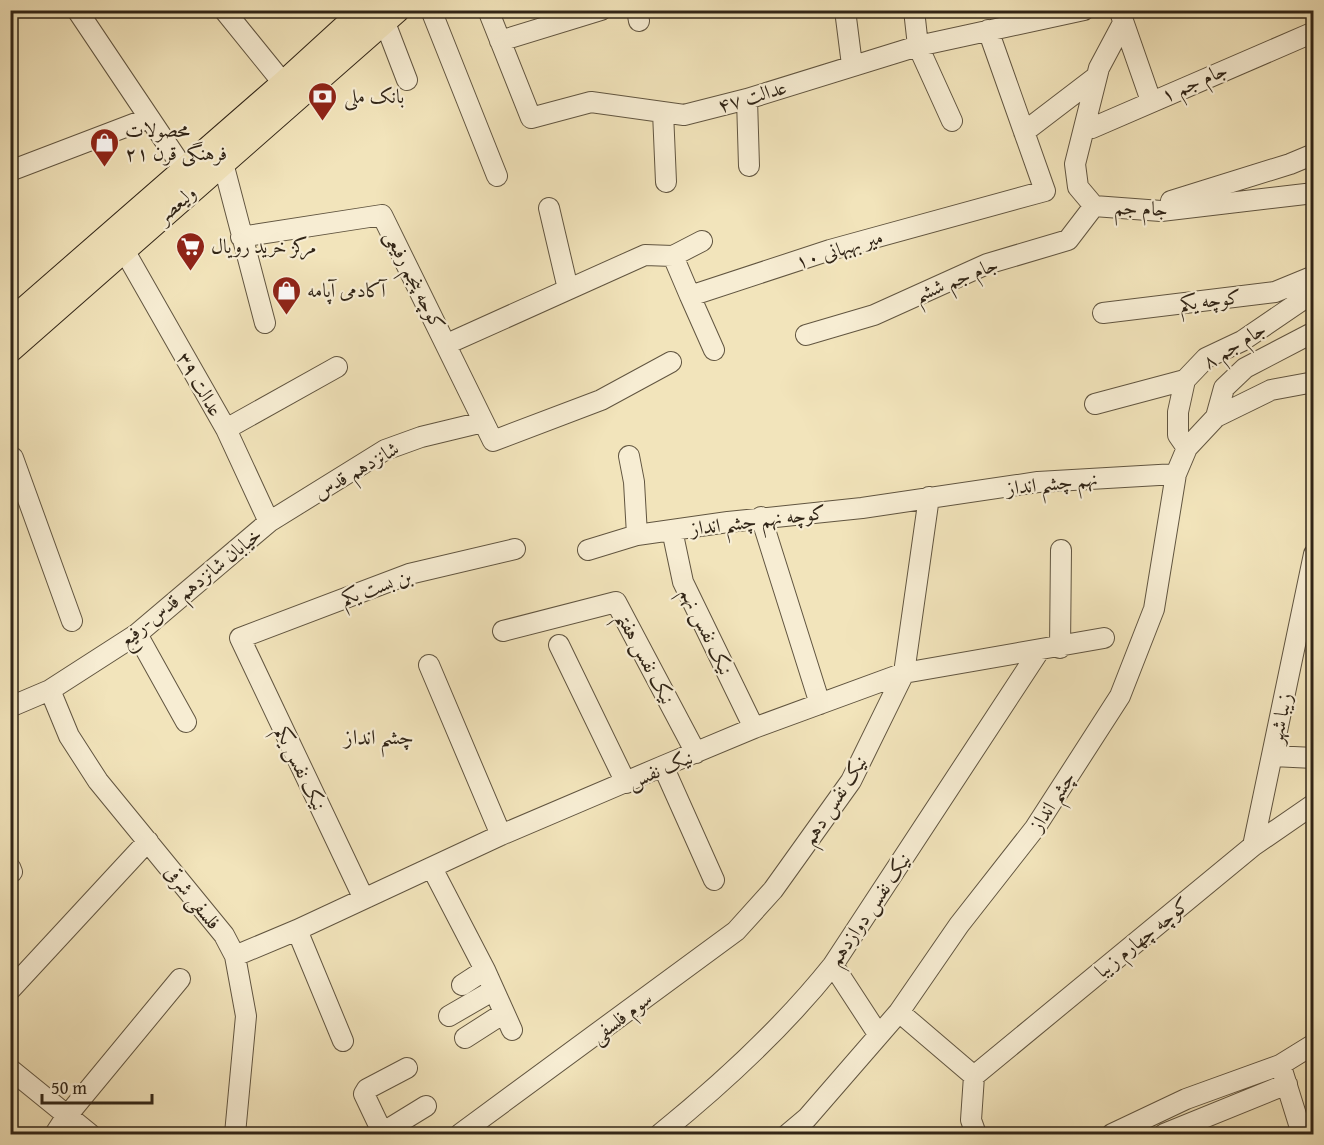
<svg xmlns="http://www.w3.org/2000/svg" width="1324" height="1145" font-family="'Gentium Book Plus',Amiri,serif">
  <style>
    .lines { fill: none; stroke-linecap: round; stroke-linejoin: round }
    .minor-casing { stroke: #615540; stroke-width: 22 }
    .major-casing { stroke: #312517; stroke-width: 28 }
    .minor { stroke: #f7edd3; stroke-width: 20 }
    .major { stroke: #f2e4bb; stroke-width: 26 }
    .labels { text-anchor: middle; stroke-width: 4.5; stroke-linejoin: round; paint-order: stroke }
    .street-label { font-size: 20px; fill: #312517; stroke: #f7edd3 }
    .poi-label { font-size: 20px; fill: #312517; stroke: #f7edd3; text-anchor: start }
    .neighbourhood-label { font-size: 21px; fill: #312517; stroke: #f7edd3 }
  </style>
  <rect width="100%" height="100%" fill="#f2e4bb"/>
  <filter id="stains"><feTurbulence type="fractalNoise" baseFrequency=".00333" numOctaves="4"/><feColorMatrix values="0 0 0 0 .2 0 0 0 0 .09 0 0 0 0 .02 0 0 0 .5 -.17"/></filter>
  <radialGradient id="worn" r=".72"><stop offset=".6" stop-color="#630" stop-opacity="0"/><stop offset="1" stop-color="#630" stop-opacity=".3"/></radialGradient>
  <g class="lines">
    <defs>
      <path id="minor" d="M 77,10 L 185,171
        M 224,10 L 292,94
        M 431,10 L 497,176
        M 488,10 L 531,118 L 591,102 L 684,115 L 747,99 L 918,46 L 1084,10
        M 637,10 L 639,21
        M 845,10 L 852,65
        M 914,10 L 918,46 L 952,121
        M 1121,15 L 1151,101
        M 384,20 L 407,80
        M 1123,23 L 1099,68 L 1075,164 L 1078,187 L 1094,206 L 1161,211 L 1314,193
        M 500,41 L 601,10
        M 747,99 L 749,166
        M 663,112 L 666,182
        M 1092,128 L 1314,32
        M 1024,132 L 1096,77
        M 223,163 L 265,323
        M 10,171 L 149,118
        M 1171,201 L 1290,164 L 1314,154
        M 549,208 L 568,289
        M 241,237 L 382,215 L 493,441 L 601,400 L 671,362
        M 124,250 L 226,429 L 269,522
        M 673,256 L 690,296
        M 673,256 L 702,241
        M 1103,313 L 1275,292 L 1314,276
        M 806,335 L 874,315 L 987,264 L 1068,240 L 1094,206
        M 447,344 L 645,255 L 673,256
        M 714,350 L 690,296 L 830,250 L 1045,191 L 988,30
        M 1095,404 L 1185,380
        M 1216,417 L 1224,388 L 1245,368 L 1314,332
        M 226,429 L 337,367
        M 1187,448 L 1178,435 L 1178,412 L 1185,380 L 1206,358 L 1242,341 L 1314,292
        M 629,456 L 634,482 L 637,535
        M 10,458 L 13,458 L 72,621
        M 761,517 L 820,704
        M 672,530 L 683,582 L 754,728
        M 588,550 L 637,535 L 728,522 L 862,508 L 1038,482 L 1176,474
        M 503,631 L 616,602 L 696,753
        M 137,634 L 186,722
        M 559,645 L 626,783
        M 1060,648 L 1061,550
        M 429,665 L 501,835
        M 50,690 L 69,736 L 98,781 L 224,935 L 235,956 L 246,1016 L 235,1134
        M 10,707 L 50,690 L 137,634 L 269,522 L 385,450 L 421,437 L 483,422
        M 1273,756 L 1314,758
        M 663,766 L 714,880
        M 1253,846 L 1314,554
        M 10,867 L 12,872
        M 432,868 L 485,970 L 512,1030
        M 363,897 L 240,638 L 409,574 L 515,549
        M 297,930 L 343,1041
        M 235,956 L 297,930 L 501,835 L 663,766 L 754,728 L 904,673 L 1104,638
        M 833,965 L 878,1034
        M 462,985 L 485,970
        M 10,990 L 148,841
        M 899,1012 L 974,1076
        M 449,1016 L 494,990
        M 465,1038 L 504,1013
        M 10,1069 L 90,1134
        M 1283,1073 L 1302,1134
        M 974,1076 L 1253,846 L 1314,804
        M 974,1076 L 971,1120 L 976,1134
        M 382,1133 L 426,1106
        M 55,1134 L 66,1117 L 180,979
        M 383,1134 L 364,1094 L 367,1089 L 407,1068
        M 460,1134 L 736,931 L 773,890 L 851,781 L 904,673 L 929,497
        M 660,1134 C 723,1083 782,1029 833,965 L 1039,651
        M 788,1134 L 807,1118 L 899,1012 L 959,925 L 1035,828 L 1120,696 L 1154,609 L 1176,474 L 1187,448 L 1216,417 L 1271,390 L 1314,382
        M 1112,1134 L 1186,1099 L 1280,1065 L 1314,1044
        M 1164,1134 L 1287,1084"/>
      <path id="major" d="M 10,323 L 284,84 L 365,10
        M 10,349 L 396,10"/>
    </defs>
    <use href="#minor" class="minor-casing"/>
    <use href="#major" class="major-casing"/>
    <use href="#minor" class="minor"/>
    <use href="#major" class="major"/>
  </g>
  <defs>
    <symbol id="bank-pin" viewBox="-11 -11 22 30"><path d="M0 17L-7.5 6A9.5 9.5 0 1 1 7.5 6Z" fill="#8f2418" stroke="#f7edd3"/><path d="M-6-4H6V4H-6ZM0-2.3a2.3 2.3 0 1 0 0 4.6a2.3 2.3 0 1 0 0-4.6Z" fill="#fff"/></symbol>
    <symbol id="shop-pin" viewBox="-11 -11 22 30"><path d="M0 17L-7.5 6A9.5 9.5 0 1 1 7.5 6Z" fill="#8f2418" stroke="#f7edd3"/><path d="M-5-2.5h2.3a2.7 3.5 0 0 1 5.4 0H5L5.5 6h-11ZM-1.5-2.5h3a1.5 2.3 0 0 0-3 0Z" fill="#fff"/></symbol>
    <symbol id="supermarket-pin" viewBox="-11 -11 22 30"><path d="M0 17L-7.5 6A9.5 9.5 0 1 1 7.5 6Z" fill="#8f2418" stroke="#f7edd3"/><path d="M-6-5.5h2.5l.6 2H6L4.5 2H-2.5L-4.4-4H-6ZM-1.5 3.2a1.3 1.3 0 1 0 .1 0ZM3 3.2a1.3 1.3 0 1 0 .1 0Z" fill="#fff"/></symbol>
  </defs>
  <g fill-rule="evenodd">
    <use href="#bank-pin" x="306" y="80" width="33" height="45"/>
    <use href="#shop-pin" x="88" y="126" width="33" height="45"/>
    <use href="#supermarket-pin" x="174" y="230" width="33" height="45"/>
    <use href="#shop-pin" x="270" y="274" width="33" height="45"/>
  </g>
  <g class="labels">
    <g class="street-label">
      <text transform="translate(1194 82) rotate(-24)" y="7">۱ جام جم</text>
      <text transform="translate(752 96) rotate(-16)" y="7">عدالت ۴۷</text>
      <text transform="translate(176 204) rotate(-41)" y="7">ولیعصر</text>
      <text transform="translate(1141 208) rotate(2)" y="7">جام جم</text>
      <text transform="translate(839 249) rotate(-17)" y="7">۱۰ میر بهبهانی</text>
      <text transform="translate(956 279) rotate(-22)" y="7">جام جم ششم</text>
      <text transform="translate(415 280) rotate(63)" y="7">کوچه پنجم رفیعی</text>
      <text transform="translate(1210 300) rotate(-7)" y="7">کوچه یکم</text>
      <text transform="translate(1234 345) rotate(-32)" y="7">۸ جام جم</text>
      <text transform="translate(200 384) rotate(60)" y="7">عدالت ۳۹</text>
      <text transform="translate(356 470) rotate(-30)" y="7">شانزدهم قدس</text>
      <text transform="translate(1052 483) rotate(-6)" y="7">نهم چشم انداز</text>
      <text transform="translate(758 520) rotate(-7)" y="7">کوچه نهم چشم انداز</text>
      <text transform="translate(190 587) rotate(-39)" y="7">خیابان شانزدهم قدس-رفیع</text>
      <text transform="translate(376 587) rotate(-19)" y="7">بن بست یکم</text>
      <text transform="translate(707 631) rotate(64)" y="7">نیک نفس نهم</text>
      <text transform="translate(646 658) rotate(62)" y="7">نیک نفس هفتم</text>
      <text transform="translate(1280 718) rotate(-79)" y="7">زیبا شهر</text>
      <text transform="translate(301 768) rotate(64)" y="7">نیک نفس یکم</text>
      <text transform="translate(660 769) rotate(-23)" y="7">نیک نفس</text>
      <text transform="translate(834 800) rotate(-57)" y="7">نیک نفس دهم</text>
      <text transform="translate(1052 801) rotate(-57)" y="7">چشم انداز</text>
      <text transform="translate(193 897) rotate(51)" y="7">فلسفی شرقی</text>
      <text transform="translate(869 909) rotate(-56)" y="7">نیک نفس دوازدهم</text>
      <text transform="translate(1142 937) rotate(-39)" y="7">کوچه چهارم زیبا</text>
      <text transform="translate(621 1017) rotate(-37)" y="7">سوم فلسفی</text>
    </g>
    <g class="poi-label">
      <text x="344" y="103">بانک ملی</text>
      <text x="125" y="137">محصولات<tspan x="125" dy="23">فرهنگی قرن ۲۱</tspan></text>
      <text x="211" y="253">مرکز خرید رویال</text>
      <text x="307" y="297">آکادمی آپامه</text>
    </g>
    <g class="neighbourhood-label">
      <text x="379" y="744">چشم انداز</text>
    </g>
  </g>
  <rect width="1324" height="1145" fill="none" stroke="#f2e4bb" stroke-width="36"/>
  <rect x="12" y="12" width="1300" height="1121" fill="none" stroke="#312517" stroke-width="3"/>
  <rect x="18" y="18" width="1288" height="1109" fill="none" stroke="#312517" stroke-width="1.5"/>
  <path d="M42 1094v9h110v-9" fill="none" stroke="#312517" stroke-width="3"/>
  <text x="51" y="1094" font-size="18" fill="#312517" stroke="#f7edd3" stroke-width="4.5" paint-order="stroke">50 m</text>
  <rect width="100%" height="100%" filter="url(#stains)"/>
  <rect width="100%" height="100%" fill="url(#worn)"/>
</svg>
